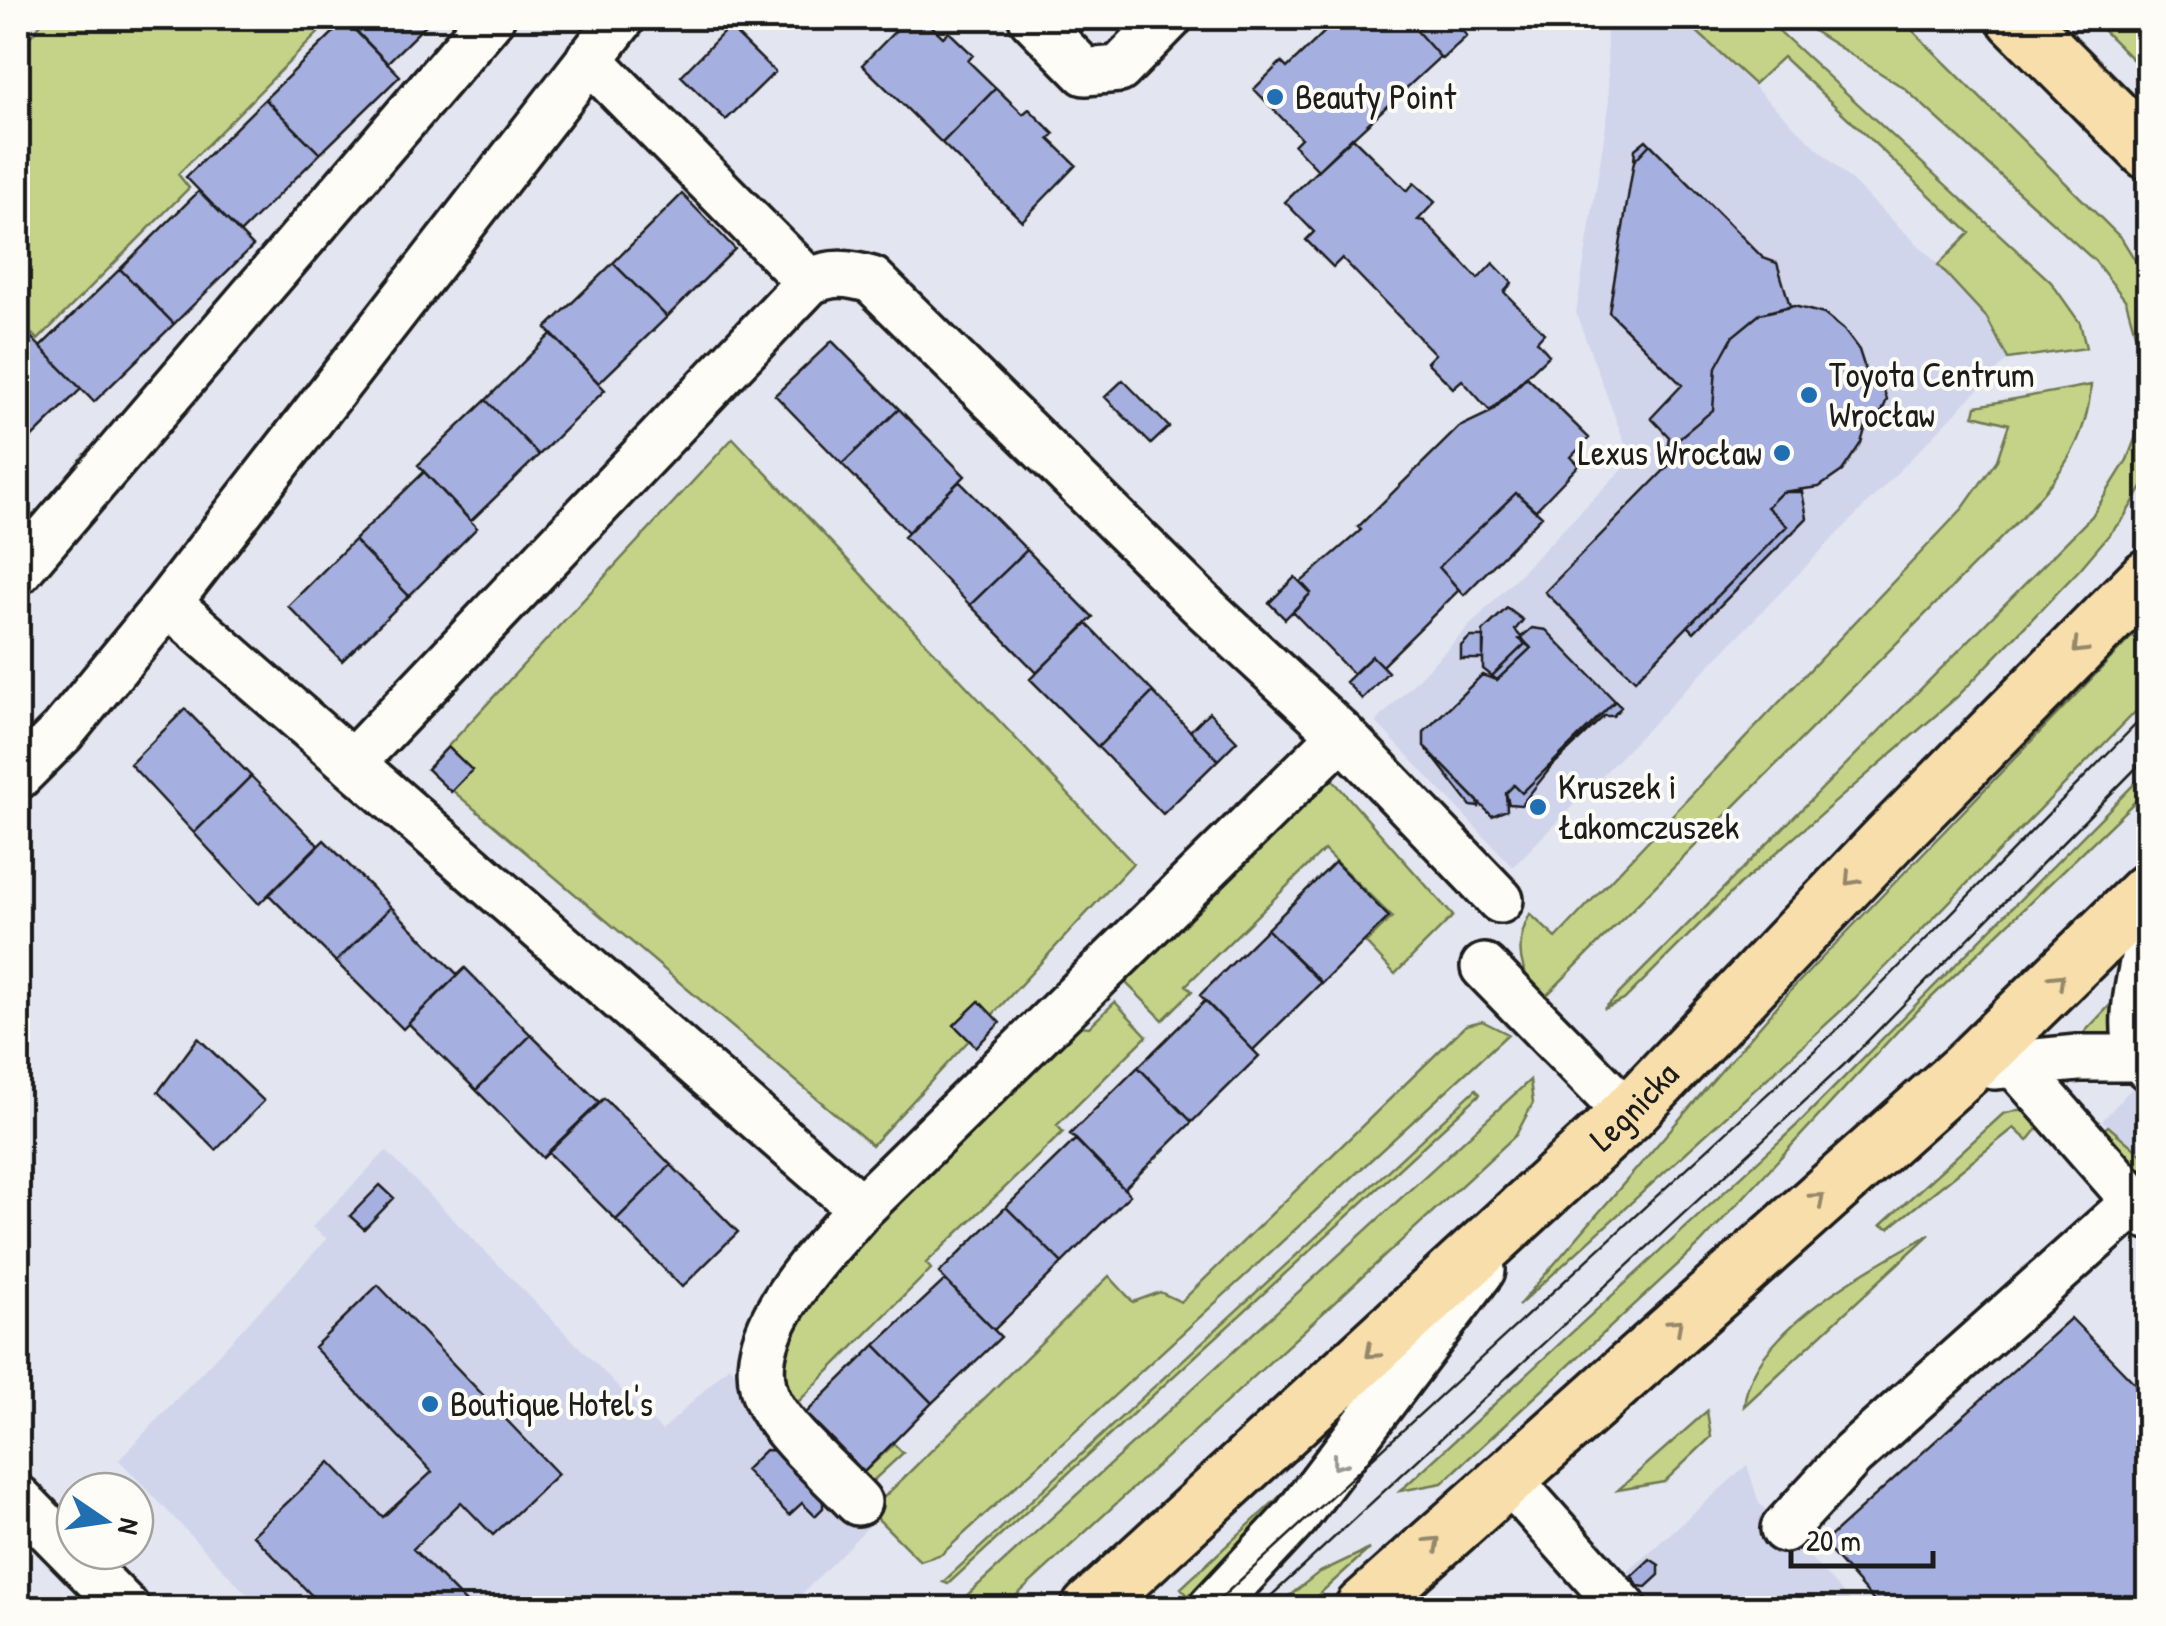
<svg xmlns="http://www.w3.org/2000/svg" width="2166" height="1626" font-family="'Patrick Hand',sans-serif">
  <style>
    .built { fill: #d1d5eb }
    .green { fill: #c4d387; stroke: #707852; stroke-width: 2.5 }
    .building { fill: #a6b0e0; stroke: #1c1c1c; stroke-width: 2.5 }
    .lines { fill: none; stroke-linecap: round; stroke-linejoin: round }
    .minor-casing { stroke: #1c1c1c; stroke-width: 52 }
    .major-casing { stroke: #1c1c1c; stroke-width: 62 }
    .minor { stroke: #fdfcf7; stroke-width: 45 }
    .major { stroke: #f8deab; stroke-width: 55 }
    .tram { stroke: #1c1c1c; stroke-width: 2.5 }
    .oneway { stroke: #95876b }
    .oneway2 { stroke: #989794 }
    .poi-dot { fill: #1f6fb2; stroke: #fdfcf7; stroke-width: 4 }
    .labels { text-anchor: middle; stroke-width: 8; stroke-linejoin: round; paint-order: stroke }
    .poi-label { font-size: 35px; fill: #1c1c1c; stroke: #fdfcf7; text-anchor: start }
    .street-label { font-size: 35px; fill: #1c1c1c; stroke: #fdfcf7 }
  </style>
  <rect width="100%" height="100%" fill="#e3e5f0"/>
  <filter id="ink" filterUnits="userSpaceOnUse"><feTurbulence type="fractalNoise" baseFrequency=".01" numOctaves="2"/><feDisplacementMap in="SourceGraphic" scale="20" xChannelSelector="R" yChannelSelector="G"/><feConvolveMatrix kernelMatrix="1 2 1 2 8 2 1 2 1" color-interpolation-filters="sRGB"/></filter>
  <g filter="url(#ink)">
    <path class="built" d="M 1606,18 L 1682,18 L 1965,290 L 1987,318 L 2008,359 L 1513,867 L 1376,722 L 1631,460 L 1576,313 L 1609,106 Z
      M 2148,1070 L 2148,1160 L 2102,1121 Z
      M 386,1151 L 662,1431 L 729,1366 L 877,1518 L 788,1608 L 260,1608 L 119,1460 L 327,1239 L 312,1227 Z
      M 1747,1465 L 1759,1503 L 1857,1608 L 1587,1608 Z"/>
    <path class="green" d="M 46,18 L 333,18 L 178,174 L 189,188 L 38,340 L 18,321 L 18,51 Z
      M 1682,18 L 1765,18 L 2051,282 L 2080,323 L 2086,348 L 2008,359 L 1987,318 L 1938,265 L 1970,233 L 1783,57 L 1754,84 Z
      M 1799,18 L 1900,18 L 2122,239 L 2148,281 L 2148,329 L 2135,333 L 2126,301 L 2095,261 L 1904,88 L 1812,30 Z
      M 2091,18 L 2148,18 L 2148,75 Z
      M 2091,385 C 2087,444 2058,477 2020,519 L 1541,1001 C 1520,972 1513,946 1530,914 L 1556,938 L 1963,508 L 1997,460 L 2009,424 L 1974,415 L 1976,406 Z
      M 2148,405 L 2148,478 L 2124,517 L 2080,569 L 1957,697 L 1739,885 L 1624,1000 L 1604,1009 L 2092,516 L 2127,460 Z
      M 733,438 L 1133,863 L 872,1145 L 427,769 Z
      M 2148,620 L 2148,699 L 1855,998 L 1518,1306 L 1791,990 Z
      M 2148,770 L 2148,789 L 1907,1021 L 1700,1244 L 1442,1483 L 1400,1491 L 1796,1126 Z
      M 1322,778 L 1331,778 L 1453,916 L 1395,974 L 1366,943 L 1392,917 L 1324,850 L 1186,985 L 1192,991 L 1163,1020 L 1120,977 Z
      M 2114,1001 L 2131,1036 L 2077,1040 Z
      M 1115,1002 L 1147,1036 L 1057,1125 L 1063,1132 L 926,1263 L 931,1269 L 796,1404 L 863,1473 L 894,1444 L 903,1453 L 863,1490 L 799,1432 L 774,1371 L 788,1303 L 1071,1025 L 1089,1027 Z
      M 1482,1021 L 1508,1034 L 942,1554 L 920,1561 L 877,1518 L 877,1504 L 1109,1276 L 1133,1302 L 1160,1292 L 1181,1302 L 1466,1025 Z
      M 1530,1080 L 1533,1103 L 1516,1135 L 1003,1608 L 953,1608 Z
      M 1476,1089 L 1480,1094 L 948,1584 L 943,1582 Z
      M 2018,1110 L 2034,1113 L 2043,1122 L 2028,1141 L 2014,1128 L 1889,1228 L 1881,1225 L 2003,1114 Z
      M 2108,1126 L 2148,1160 L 2148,1186 L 2103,1130 Z
      M 1930,1234 L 1744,1406 C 1751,1330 1870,1269 1930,1234 Z
      M 1707,1411 L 1711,1437 L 1664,1482 L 1618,1490 Z
      M 1294,1483 L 1299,1486 L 1196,1604 L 1181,1588 Z
      M 1369,1549 L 1304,1608 L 1274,1608 L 1318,1573 Z"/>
    <path class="building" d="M 343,18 L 433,18 L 387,63 Z
      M 733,18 L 755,18 L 744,29 Z
      M 837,18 L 863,18 L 850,30 Z
      M 908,18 L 923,18 L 943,37 L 949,32 L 973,55 L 968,61 L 996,88 L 942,143 L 862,65 Z
      M 1339,18 L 1431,18 L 1417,31 L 1440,57 L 1318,170 L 1294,145 L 1301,138 L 1254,89 L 1281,62 L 1287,68 Z
      M 1431,18 L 1450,18 L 1467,36 L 1442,59 L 1417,31 Z
      M 346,20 L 400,76 L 320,154 L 265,99 Z
      M 729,27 L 775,72 L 726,120 L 681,76 Z
      M 996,88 L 1023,114 L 1029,109 L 1054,134 L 1049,139 L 1076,165 L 1022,221 L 942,143 Z
      M 265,99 L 320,154 L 240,233 L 186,177 Z
      M 1352,137 L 1407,191 L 1414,183 L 1435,202 L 1418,220 L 1424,221 L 1478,279 L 1493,263 L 1512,283 L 1504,292 L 1544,333 L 1537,341 L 1549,355 L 1490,411 L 1462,380 L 1453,388 L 1427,362 L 1435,354 L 1342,258 L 1333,267 L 1306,240 L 1314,232 L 1285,202 Z
      M 1646,140 L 1650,144 L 1634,161 L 1635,149 Z
      M 1650,144 L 1763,258 L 1777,263 L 1790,306 L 1760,314 L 1733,336 L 1716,367 L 1713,410 L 1667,448 L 1669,437 L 1651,418 L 1682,385 L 1609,312 L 1634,161 Z
      M 199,191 L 253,246 L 174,324 L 120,269 Z
      M 682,194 L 735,249 L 667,317 L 613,263 Z
      M 613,263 L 667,317 L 599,383 L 546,328 Z
      M 120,269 L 174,324 L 94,402 L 40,347 Z
      M 1794,306 L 1824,314 L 1844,330 L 1859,350 L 1869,381 L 1883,388 L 1887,399 L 1882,412 L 1869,416 L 1861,443 L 1842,471 L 1819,487 L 1782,492 L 1767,507 L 1787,526 L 1635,680 L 1545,592 L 1677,457 L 1667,448 L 1713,410 L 1716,367 L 1733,336 L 1760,314 Z
      M 27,333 L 81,389 L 18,451 L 18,342 Z
      M 551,334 L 605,390 L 539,455 L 486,400 Z
      M 832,341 L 899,409 L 842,464 L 775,395 Z
      M 1527,377 L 1589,438 L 1571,457 L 1579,465 L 1535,511 L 1516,493 L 1439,567 L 1459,590 L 1382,666 L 1372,656 L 1353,674 L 1293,612 L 1311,593 L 1301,582 L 1361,530 L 1358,527 L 1459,427 L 1491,412 Z
      M 1123,380 L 1169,427 L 1151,444 L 1105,397 Z
      M 486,400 L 539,455 L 471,521 L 418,465 Z
      M 899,409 L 965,476 L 908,532 L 842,464 Z
      M 424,472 L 477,528 L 409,596 L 354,540 Z
      M 959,481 L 1027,550 L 970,605 L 904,537 Z
      M 1782,492 L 1802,492 L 1807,518 L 1694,632 L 1688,626 L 1787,526 L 1767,507 Z
      M 1516,493 L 1542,516 L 1464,595 L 1439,567 Z
      M 354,540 L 409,596 L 342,661 L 288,606 Z
      M 1027,550 L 1093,617 L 1037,673 L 970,605 Z
      M 1295,577 L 1311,593 L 1285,619 L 1269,603 Z
      M 1507,608 L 1523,620 L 1515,630 L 1526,643 L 1492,676 L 1483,669 L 1483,631 Z
      M 1087,624 L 1153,692 L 1098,747 L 1030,679 Z
      M 1532,628 L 1546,630 L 1615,701 L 1522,793 L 1514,785 L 1506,793 L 1507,810 L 1492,816 L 1424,746 L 1424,732 L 1482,675 L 1497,680 L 1531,648 L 1519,639 Z
      M 1470,637 L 1484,637 L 1483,659 L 1461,659 L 1461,646 Z
      M 1526,643 L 1531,648 L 1497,680 L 1492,676 Z
      M 1372,656 L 1388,672 L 1362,699 L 1346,682 Z
      M 1153,692 L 1218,760 L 1163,814 L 1098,747 Z
      M 1615,701 L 1621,707 L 1613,716 L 1604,716 L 1552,766 L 1521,805 L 1509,804 L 1506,793 L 1514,785 L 1522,793 Z
      M 185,709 L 251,776 L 194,833 L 130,764 Z
      M 1209,712 L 1237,741 L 1218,760 L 1190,731 Z
      M 448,747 L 472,770 L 451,792 L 427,769 Z
      M 1426,748 L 1478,801 L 1479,807 L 1471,806 Z
      M 251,776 L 318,845 L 259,904 L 194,833 Z
      M 324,840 L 391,907 L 336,962 L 269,895 Z
      M 1335,862 L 1389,917 L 1322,983 L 1267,929 Z
      M 391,907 L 458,975 L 403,1029 L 336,962 Z
      M 1267,929 L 1321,983 L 1253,1050 L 1200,995 Z
      M 465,968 L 531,1035 L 476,1090 L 408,1023 Z
      M 979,1001 L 1000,1023 L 976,1047 L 954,1025 Z
      M 1205,1001 L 1259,1056 L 1192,1122 L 1138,1067 Z
      M 531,1035 L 600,1103 L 543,1158 L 476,1090 Z
      M 198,1038 L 264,1101 L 216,1150 L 158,1092 Z
      M 1138,1067 L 1192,1122 L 1124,1189 L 1070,1134 Z
      M 604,1098 L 671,1165 L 616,1220 L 548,1152 Z
      M 1076,1139 L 1130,1195 L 1062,1263 L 1006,1207 Z
      M 671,1165 L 738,1232 L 682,1287 L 616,1220 Z
      M 380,1185 L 394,1198 L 364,1229 L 350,1216 Z
      M 1006,1207 L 1062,1263 L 994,1330 L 939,1273 Z
      M 945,1280 L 1001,1337 L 932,1403 L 875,1345 Z
      M 378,1285 L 558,1474 L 493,1535 L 461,1502 L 413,1549 L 471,1608 L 324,1608 L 253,1535 L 330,1462 L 383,1517 L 432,1472 L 314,1347 Z
      M 2071,1318 L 2148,1397 L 2148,1608 L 1880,1608 L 1823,1543 Z
      M 875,1345 L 932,1403 L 864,1472 L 806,1413 Z
      M 765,1450 L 785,1451 L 823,1489 L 823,1508 L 815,1516 L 802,1503 L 789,1515 L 745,1470 Z
      M 1650,1559 L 1659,1565 L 1659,1575 L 1646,1587 L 1638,1586 L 1632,1576 Z"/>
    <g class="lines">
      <defs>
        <path id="minor" d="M 1032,18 L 1085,72 L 1119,69 L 1169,18
          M 589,59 L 809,282
          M 18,571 L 491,18
          M 168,603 L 861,1208 L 1342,735
          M 353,762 L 809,282 C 832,271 848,273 872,280 L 1205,608 L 1342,735 L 1500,900
          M 18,776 L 62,732 L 168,603 L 622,18
          M 2148,941 C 2141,975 2122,1039 2148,1067
          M 1484,967 L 1628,1114
          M 2015,1064 L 2148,1216
          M 1994,1066 L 2078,1058 L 2141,1058
          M 1507,1477 L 1624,1608
          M 18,1498 L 126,1608
          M 858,1502 C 832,1474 788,1437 770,1405 C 733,1337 821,1255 861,1208
          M 1784,1529 L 1852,1455 L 2135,1202
          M 1211,1608 L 1295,1518 L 1482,1270"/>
        <g id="major">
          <path d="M 2015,18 L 2148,151"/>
          <path id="s1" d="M 1090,1608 L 1628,1114 L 1889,839 L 2148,577"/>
          <path d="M 1363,1608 L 1966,1069 L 2148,891"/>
        </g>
      </defs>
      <use href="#minor" class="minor-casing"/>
      <use href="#major" class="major-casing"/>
      <use href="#minor" class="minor"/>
      <use href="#major" class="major"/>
      <path class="tram" d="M 1210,1608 L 1841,1026 L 2148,712
        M 1258,1608 L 1847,1062 L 2148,756"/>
    </g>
    <defs><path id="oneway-chevron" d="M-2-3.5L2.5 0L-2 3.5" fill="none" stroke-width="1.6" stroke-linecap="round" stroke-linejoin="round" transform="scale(2.5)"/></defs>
    <g class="oneway">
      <use href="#oneway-chevron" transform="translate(2079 647) rotate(135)"/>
      <use href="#oneway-chevron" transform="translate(1851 879) rotate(133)"/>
      <use href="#oneway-chevron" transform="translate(2058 980) rotate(-44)"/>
      <use href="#oneway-chevron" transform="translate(1818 1199) rotate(-41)"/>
      <use href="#oneway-chevron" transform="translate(1676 1325) rotate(-42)"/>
      <use href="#oneway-chevron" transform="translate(1372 1352) rotate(138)"/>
      <use href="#oneway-chevron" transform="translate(1434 1543) rotate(-43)"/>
    </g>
    <use class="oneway2" href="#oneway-chevron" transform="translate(1338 1463) rotate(127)"/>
  </g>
  <g class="poi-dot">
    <circle cx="1275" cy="97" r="10"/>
    <circle cx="1809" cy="395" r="10"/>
    <circle cx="1782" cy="453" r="10"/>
    <circle cx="1538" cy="807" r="10"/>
    <circle cx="430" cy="1404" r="10"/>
  </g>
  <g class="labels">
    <g class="poi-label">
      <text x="1295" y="109">Beauty Point</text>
      <text x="1829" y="387">Toyota Centrum<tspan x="1829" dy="40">Wrocław</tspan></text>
      <text x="1762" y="465" text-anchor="end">Lexus Wrocław</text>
      <text x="1558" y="799">Kruszek i<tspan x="1558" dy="40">Łakomczuszek</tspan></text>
      <text x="450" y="1416">Boutique Hotel's</text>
    </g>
    <g class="street-label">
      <text dy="12" stroke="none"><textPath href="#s1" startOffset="740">Legnicka</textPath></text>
    </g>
  </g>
  <rect width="2166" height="1626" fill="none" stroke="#fdfcf7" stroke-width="60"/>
  <rect x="30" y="30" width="2106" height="1566" fill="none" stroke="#1c1c1c" stroke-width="4" filter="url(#ink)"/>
  <g transform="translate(105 1521) rotate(103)"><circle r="48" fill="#fdfcf7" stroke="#a3a29f" stroke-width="2.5"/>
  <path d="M0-8L18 38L0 25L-18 38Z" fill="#1f6fb2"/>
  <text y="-15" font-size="28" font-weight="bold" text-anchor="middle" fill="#1c1c1c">N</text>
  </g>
  <path d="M1791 1551v15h142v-15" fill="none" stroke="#1c1c1c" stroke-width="5"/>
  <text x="1806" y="1551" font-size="30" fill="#1c1c1c" stroke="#fdfcf7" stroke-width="8" paint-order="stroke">20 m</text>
</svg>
